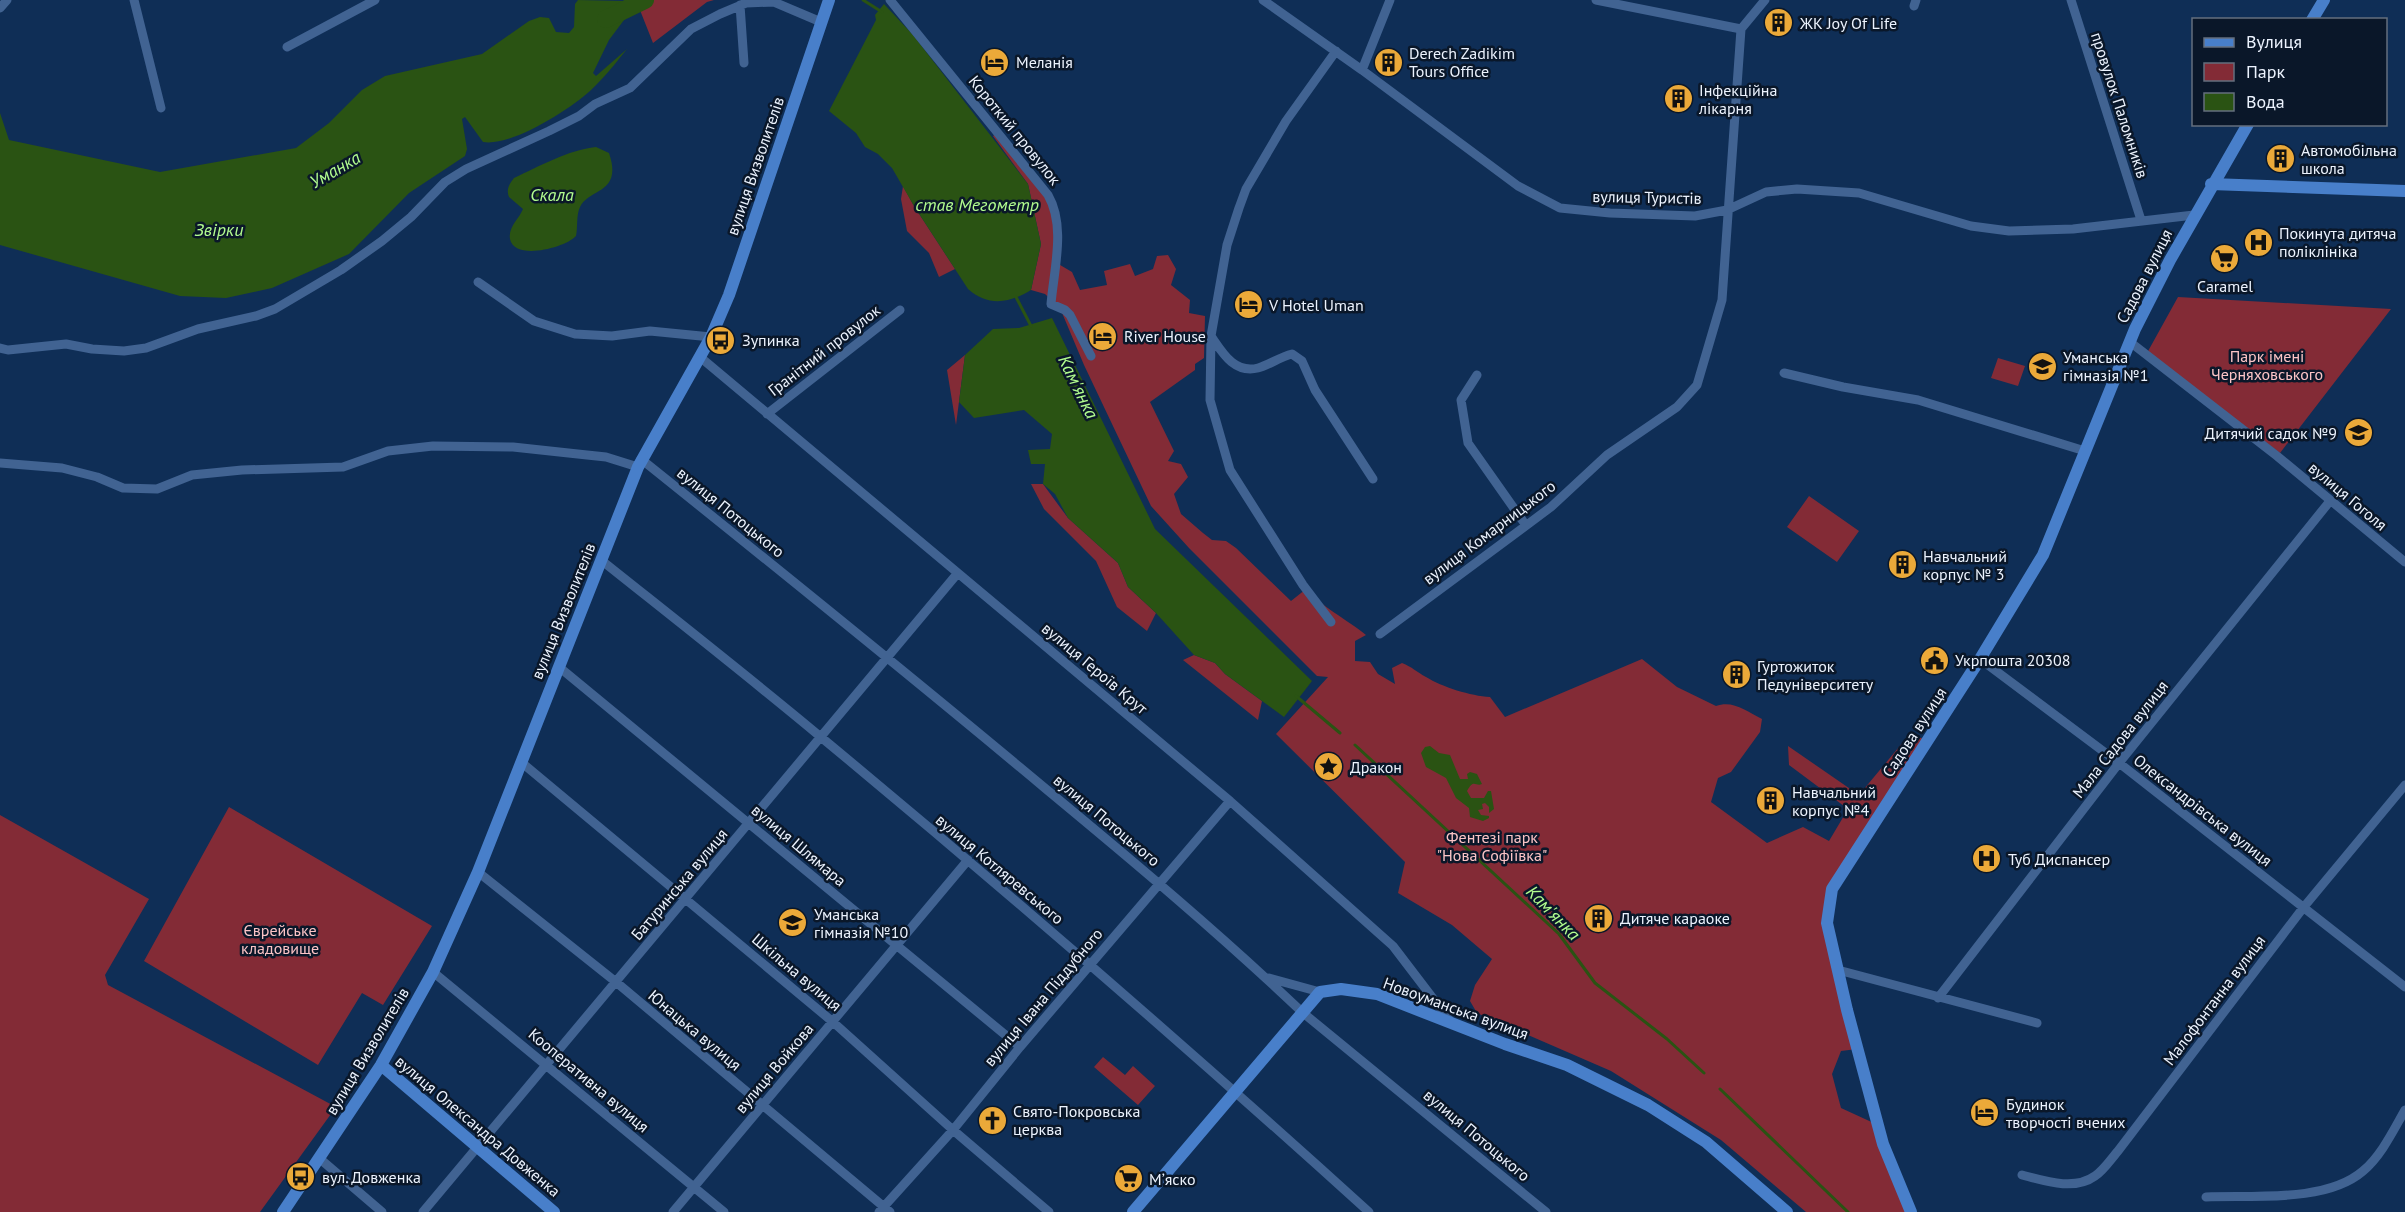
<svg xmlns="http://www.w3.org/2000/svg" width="2405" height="1212" font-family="'PT Sans',sans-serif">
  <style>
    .green { fill: #832b36 }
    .water { fill: #2a5313 }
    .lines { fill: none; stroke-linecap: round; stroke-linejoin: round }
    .stream { stroke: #2a5313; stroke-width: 3 }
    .river { stroke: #2a5313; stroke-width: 18 }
    .street { stroke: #416392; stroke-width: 9 }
    .secondary { stroke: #487fca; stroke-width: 12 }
    .labels { text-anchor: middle; stroke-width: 5; stroke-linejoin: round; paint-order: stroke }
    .poi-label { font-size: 16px; fill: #ecf3fe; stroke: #0a1729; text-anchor: start }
    .street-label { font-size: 16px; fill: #ecf3fe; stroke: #0a1729 }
    .park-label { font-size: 16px; fill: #fcc4c6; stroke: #0a1729 }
    .water-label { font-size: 18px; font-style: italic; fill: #b2fd8f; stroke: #0a1729 }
  </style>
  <rect width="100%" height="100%" fill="#0f2e56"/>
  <path class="green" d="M 636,0 L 714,0 L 707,2 L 653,43 Z
    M 999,132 L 1056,208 L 1055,262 L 1072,272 L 1080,290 L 1107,285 L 1104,271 L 1130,264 L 1135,276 L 1153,269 L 1157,256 L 1168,255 L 1176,269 L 1171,285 L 1190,300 L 1189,313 L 1205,316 L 1204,358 L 1195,364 L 1195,370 L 1150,402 L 1174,451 L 1168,461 L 1181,464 L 1188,477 L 1174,494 L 1181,514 L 1203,533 L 1212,540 L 1226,541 L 1236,548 L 1291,601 L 1306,589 C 1318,604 1349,621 1366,635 L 1355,641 L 1355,661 L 1370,662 L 1378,674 L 1395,684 L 1392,668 L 1402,663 C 1412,667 1417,672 1426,677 C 1442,687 1471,696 1490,697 L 1505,717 L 1642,659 L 1677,687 L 1716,706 C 1733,700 1746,711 1762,719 L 1760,732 L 1731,772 L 1718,778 L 1711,802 L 1767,843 L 1803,827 L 1829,841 L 1848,809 L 1789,765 L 1788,746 L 1859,795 L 1909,735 L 1929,740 L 1832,889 L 1827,923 L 1857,1049 L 1841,1051 L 1832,1074 L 1841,1108 L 1878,1125 L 1911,1212 L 1806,1212 L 1721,1140 L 1611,1071 L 1477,1013 L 1470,1001 L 1475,985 L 1492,959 L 1452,925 L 1398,893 L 1405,862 L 1276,734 L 1328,677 L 1317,676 L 1189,548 L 1151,506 L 1084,365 L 1060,308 L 1045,294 L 1031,290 L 1041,244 L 1028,184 L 993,136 Z
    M 903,186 L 914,206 L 955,269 L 939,277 L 929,253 L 907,231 L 901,199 Z
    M 2178,297 L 2391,309 L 2280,453 L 2147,353 Z
    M 965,355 L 956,425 L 947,370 Z
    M 1998,358 L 2025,366 L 2018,386 L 1991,378 Z
    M 1031,484 L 1043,484 L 1068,518 L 1118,563 L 1128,587 L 1156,613 L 1147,631 L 1117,607 L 1096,561 L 1044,509 Z
    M 1809,496 L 1859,531 L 1837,562 L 1787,527 Z
    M 1194,655 L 1215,663 L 1225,674 L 1262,701 L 1258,720 L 1183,660 Z
    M 229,807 L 432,926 L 383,1005 L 362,993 L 318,1065 L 144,961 Z
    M 0,815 L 149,899 L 105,975 L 108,985 L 336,1107 L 260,1212 L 0,1212 Z
    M 1103,1057 L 1125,1075 L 1133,1066 L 1155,1086 L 1138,1105 L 1094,1067 Z"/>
  <path class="water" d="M 578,0 L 624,1 L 630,12 L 609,40 L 593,73 L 596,76 L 627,49 C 615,64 604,78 590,91 C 569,110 511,147 483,142 L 465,117 L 462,119 L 467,149 L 465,156 L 409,193 L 349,254 L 272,288 L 226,298 L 180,296 L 0,245 L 0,113 L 9,140 L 160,172 L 296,148 L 329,123 L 362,90 L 385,76 L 482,54 L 529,21 L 540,17 L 549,18 L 556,32 L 569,33 L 574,27 L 575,4 Z
    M 884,4 L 913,35 L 1028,184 L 1041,244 L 1031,290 C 1010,303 988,307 968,289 L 914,206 L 892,168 L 878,154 L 865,147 L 856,133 L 829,111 L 876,20 L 875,15 Z
    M 596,147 L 609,153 C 623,194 589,188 580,207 C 576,215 578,227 576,236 C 565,248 514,261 510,239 C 508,227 519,219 523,209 L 509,197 C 506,190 509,184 514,178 C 540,166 568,150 596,147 Z
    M 1052,318 L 1155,529 L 1312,681 L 1284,717 L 1225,674 L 1215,663 L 1194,655 L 1156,613 L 1128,587 L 1118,563 L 1068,518 L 1055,494 L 1043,484 L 1045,464 L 1031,464 L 1028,450 L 1050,449 L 1052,434 L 1024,410 L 974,418 L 959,402 L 965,355 L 993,329 L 1019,328 Z
    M 1430,746 L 1439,753 L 1450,755 L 1460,779 L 1468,779 L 1467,774 L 1470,772 L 1477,774 L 1482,784 C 1475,787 1474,778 1467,791 L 1471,798 L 1484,798 L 1488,791 L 1491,791 L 1494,809 L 1489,813 L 1489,807 L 1485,803 L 1482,804 L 1483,809 L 1478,810 L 1481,815 L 1489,816 L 1489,818 L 1483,821 L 1470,817 L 1469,808 L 1456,798 L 1446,778 L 1426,767 L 1421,753 L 1425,747 Z"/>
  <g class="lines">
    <path class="stream" d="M 863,0 L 882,12
      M 1016,297 L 1031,326
      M 1296,696 L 1340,733
      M 1355,745 L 1559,934 L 1595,983 L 1667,1039 L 1704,1073
      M 1720,1089 L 1848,1212"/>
    <path class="river" d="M 606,19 L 645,0"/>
    <path class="street" d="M 134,0 L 161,108
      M 890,0 L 1048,195 C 1066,226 1054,269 1051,304 L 1065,310 L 1070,315 L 1091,356
      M 1263,0 L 1362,70 L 1518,186 L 1560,208 L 1610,213 L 1695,216 L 1727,210 L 1766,192 L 1797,189 L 1859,193 L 1971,226 L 2009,231 L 2073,229 L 2194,215
      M 1596,0 L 1741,29
      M 2071,0 L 2141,220
      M 740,5 L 744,63
      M 1914,6 L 1916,0
      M 0,8 L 7,0
      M 1741,29 L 1765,0
      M 287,47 L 375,0
      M 1362,70 L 1390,0
      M 478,282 L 534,321 L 575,334 L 612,336 L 650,331 L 711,337
      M 1211,336 C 1222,352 1234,374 1258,368 C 1269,365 1280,357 1292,354 L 1302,361 L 1315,390 L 1373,479
      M 2130,342 L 2277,456 L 2405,562
      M 0,348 L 8,350 L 66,344 L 92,349 L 124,351 L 146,348 L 198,329 L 256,316 L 275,309 L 341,270 L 382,241 L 411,217 L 445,182 L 466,169 L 549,131 L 579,116 L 595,104 L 630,88 L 691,29 L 720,14 L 746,3 L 774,2 L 821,22
      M 700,357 L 1230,801 L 1393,946 L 1451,1022
      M 1784,373 L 1843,387 L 1918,400 L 2085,451
      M 1477,375 L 1461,400 L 1468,443 L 1525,524
      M 767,414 L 900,310
      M 641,459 C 777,568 912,677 1046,789 C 1133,861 1220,934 1302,1012 L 1546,1212
      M 0,463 L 62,468 L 97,477 L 123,488 L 157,489 L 192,475 L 242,470 L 343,467 L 388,451 L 433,446 L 513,447 L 587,455 L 606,457 L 638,467
      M 601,560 C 675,619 749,677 822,738 C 1008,892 1190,1050 1369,1212
      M 1331,622 L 1303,585 L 1230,470 L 1210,400 L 1211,336 L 1227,245 L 1239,208 L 1246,189 L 1286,121 L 1336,51
      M 1380,634 L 1551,507 L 1607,455 L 1677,407 L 1697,385 L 1722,300 L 1741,29
      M 1980,659 L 2119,763 L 2405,987
      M 559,667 L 1020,1047
      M 521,762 L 833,1022 L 953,1130 L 1049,1212
      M 478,872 L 616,982 L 890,1212
      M 1838,970 L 2037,1023
      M 433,972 L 724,1212
      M 1269,978 L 1320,992
      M 1938,998 L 2119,763 L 2330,501
      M 319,1158 L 382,1212
      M 2022,1175 C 2045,1181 2074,1191 2095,1176 C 2104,1170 2111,1159 2118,1151 L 2303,908 L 2405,785
      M 2206,1197 C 2252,1195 2326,1203 2363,1171 C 2381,1156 2393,1131 2405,1110
      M 423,1212 L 957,574
      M 673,1212 L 968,860
      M 879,1212 L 953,1130 L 1020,1047 L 1230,801"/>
    <path class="secondary" d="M 2312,20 L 2324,0
      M 2211,184 L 2405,191
      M 381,1065 L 554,1212
      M 283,1212 L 381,1065 L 433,972 L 478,872 L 638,467 L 711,337 L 729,295 L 829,0
      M 1133,1212 L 1320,992 L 1341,989 L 1377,994 L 1505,1044 L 1567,1065 L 1648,1105 L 1706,1142 L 1787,1212
      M 1911,1212 L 1883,1144 L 1847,1010 L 1827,923 L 1832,889 L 1980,659 L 2043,555 L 2135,329 L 2170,260 L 2248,124"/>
  </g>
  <defs>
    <symbol id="building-disc" viewBox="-11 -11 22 22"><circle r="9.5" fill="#eba939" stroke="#0a1729"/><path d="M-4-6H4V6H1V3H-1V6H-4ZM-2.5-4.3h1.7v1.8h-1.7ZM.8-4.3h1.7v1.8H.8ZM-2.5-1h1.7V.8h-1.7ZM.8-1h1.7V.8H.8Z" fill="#111"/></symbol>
    <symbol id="hotel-disc" viewBox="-11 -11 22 22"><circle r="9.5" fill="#eba939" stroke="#0a1729"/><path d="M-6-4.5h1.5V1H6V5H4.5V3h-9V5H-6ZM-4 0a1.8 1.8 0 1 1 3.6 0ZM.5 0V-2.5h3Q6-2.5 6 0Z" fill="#111"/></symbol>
    <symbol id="hospital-disc" viewBox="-11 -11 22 22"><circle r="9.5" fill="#eba939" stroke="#0a1729"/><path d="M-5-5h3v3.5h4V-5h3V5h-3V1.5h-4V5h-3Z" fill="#111"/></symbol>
    <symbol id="supermarket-disc" viewBox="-11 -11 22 22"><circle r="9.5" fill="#eba939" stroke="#0a1729"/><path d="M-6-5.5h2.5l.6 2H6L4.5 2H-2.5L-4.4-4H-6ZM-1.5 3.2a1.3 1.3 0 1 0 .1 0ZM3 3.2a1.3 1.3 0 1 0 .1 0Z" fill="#111"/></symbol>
    <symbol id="bus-disc" viewBox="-11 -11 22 22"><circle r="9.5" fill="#eba939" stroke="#0a1729"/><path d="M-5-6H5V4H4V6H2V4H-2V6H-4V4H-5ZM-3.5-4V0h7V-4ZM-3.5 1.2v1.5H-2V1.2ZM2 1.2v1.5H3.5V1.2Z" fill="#111"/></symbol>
    <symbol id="school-disc" viewBox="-11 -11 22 22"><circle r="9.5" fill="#eba939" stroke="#0a1729"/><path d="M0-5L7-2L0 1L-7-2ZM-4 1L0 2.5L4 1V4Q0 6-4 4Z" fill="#111"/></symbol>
    <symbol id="civic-disc" viewBox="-11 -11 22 22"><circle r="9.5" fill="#eba939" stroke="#0a1729"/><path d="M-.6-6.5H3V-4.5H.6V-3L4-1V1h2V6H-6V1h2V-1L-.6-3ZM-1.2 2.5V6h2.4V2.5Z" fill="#111"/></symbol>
    <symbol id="sight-disc" viewBox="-11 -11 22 22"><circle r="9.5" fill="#eba939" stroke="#0a1729"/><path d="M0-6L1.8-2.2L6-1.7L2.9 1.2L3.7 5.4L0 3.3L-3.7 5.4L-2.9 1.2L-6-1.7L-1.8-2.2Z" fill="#111"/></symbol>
    <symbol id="church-disc" viewBox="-11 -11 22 22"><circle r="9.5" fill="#eba939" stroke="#0a1729"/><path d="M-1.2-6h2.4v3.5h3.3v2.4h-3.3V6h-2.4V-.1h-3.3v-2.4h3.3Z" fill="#111"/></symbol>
  </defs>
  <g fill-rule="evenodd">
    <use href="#building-disc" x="1762" y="6" width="33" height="33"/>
    <use href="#hotel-disc" x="978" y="46" width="33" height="33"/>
    <use href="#building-disc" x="1372" y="46" width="33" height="33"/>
    <use href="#building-disc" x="1662" y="82" width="33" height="33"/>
    <use href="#building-disc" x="2264" y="142" width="33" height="33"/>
    <use href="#hospital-disc" x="2242" y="226" width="33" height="33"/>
    <use href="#supermarket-disc" x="2208" y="242" width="33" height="33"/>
    <use href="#hotel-disc" x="1232" y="288" width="33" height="33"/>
    <use href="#hotel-disc" x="1086" y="320" width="33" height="33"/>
    <use href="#bus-disc" x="704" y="324" width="33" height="33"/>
    <use href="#school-disc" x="2026" y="350" width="33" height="33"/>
    <use href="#school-disc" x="2342" y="416" width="33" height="33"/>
    <use href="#building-disc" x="1886" y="548" width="33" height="33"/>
    <use href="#civic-disc" x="1918" y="644" width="33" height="33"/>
    <use href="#building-disc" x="1720" y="658" width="33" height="33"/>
    <use href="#sight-disc" x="1312" y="750" width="33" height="33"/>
    <use href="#building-disc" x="1754" y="784" width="33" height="33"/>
    <use href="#hospital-disc" x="1970" y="842" width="33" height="33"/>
    <use href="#building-disc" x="1582" y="902" width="33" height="33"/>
    <use href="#school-disc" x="776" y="906" width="33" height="33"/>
    <use href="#hotel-disc" x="1968" y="1096" width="33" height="33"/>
    <use href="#church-disc" x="976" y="1104" width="33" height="33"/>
    <use href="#bus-disc" x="284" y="1160" width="33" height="33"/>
    <use href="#supermarket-disc" x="1112" y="1162" width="33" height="33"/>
  </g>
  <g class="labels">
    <g class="poi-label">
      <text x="1800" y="29">ЖК Joy Of Life</text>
      <text x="1409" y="59">Derech Zadikim<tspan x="1409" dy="18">Tours Office</tspan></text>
      <text x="1016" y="68">Меланія</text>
      <text x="1699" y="96">Інфекційна<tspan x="1699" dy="18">лікарня</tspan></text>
      <text x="2301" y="156">Автомобільна<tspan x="2301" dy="18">школа</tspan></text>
      <text x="2279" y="239">Покинута дитяча<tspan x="2279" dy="18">поліклініка</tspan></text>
      <text x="2225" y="292" text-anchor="middle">Caramel</text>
      <text x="1269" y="311">V Hotel Uman</text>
      <text x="1124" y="342">River House</text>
      <text x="742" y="346">Зупинка</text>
      <text x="2063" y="363">Уманська<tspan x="2063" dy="18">гімназія №1</tspan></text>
      <text x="2337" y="439" text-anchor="end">Дитячий садок №9</text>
      <text x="1923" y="562">Навчальний<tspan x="1923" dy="18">корпус № 3</tspan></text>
      <text x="1955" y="666">Укрпошта 20308</text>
      <text x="1757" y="672">Гуртожиток<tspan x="1757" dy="18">Педуніверситету</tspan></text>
      <text x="1350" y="773">Дракон</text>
      <text x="1792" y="798">Навчальний<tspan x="1792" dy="18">корпус №4</tspan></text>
      <text x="2008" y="865">Туб Диспансер</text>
      <text x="814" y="920">Уманська<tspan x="814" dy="18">гімназія №10</tspan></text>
      <text x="1620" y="924">Дитяче караоке</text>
      <text x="2006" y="1110">Будинок<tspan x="2006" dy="18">творчості вчених</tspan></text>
      <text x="1013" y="1117">Свято-Покровська<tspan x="1013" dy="18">церква</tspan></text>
      <text x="322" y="1183">вул. Довженка</text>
      <text x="1149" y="1185">Мʼяско</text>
    </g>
    <g class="street-label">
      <text transform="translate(2120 105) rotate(72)" y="6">провулок Паломників</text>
      <text transform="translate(1015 130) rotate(51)" y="6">Короткий провулок</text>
      <text transform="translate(755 166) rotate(-71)" y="6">вулиця Визволителів</text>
      <text transform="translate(1647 197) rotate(1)" y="6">вулиця Туристів</text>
      <text transform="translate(2144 276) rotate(-63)" y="6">Садова вулиця</text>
      <text transform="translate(824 350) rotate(-38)" y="6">Гранітний провулок</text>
      <text transform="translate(2348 496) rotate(40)" y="6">вулиця Гоголя</text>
      <text transform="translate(731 512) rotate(39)" y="6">вулиця Потоцького</text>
      <text transform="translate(1489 532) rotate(-37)" y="6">вулиця Комарницького</text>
      <text transform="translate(563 611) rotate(-68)" y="6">вулиця Визволителів</text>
      <text transform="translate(1095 668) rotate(40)" y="6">вулиця Героїв Крут</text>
      <text transform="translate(1914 732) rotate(-57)" y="6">Садова вулиця</text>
      <text transform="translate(2120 739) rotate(-52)" y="6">Мала Садова вулиця</text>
      <text transform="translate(2203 810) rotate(38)" y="6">Олександрівська вулиця</text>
      <text transform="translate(1107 820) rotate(40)" y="6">вулиця Потоцького</text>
      <text transform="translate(799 845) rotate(40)" y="6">вулиця Шлямара</text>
      <text transform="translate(1000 869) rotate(40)" y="6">вулиця Котляревського</text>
      <text transform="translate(679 884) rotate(-50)" y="6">Батуринська вулиця</text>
      <text transform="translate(797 972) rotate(40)" y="6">Шкільна вулиця</text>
      <text transform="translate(1043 997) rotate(-50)" y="6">вулиця Івана Піддубного</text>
      <text transform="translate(2214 1000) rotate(-53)" y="6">Малофонтанна вулиця</text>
      <text transform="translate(1456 1008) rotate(20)" y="6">Новоуманська вулиця</text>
      <text transform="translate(695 1030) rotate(40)" y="6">Юнацька вулиця</text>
      <text transform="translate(367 1051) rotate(-59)" y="6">вулиця Визволителів</text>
      <text transform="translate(774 1068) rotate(-50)" y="6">вулиця Войкова</text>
      <text transform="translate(589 1080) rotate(40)" y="6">Кооперативна вулиця</text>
      <text transform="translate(478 1126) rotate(40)" y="6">вулиця Олександра Довженка</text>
      <text transform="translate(1477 1135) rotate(40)" y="6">вулиця Потоцького</text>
    </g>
    <g class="park-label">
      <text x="2267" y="362">Парк імені<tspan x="2267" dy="18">Черняховського</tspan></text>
      <text x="1492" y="843">Фентезі парк<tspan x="1492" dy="18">"Нова Софіївка"</tspan></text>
      <text x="280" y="936">Єврейське<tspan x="280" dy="18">кладовище</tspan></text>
    </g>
    <g class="water-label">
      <text transform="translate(335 170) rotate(-30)" y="6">Уманка</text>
      <text x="552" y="201">Скала</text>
      <text x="977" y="211">став Мегометр</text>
      <text x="219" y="236">Звірки</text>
      <text transform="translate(1078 387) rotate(64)" y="6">Кам'янка</text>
      <text transform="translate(1553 913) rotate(46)" y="6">Кам'янка</text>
    </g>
  </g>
  <rect x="2192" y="18" width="195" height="108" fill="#0a1729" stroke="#646f7e" stroke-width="1.5"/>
  <rect x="2204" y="38" width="30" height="9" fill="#487fca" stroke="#646f7e" stroke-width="1.5"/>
  <text x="2246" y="48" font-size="18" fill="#ecf3fe">Вулиця</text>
  <rect x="2204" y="63" width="30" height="18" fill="#832b36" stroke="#646f7e" stroke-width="1.5"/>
  <text x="2246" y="78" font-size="18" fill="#ecf3fe">Парк</text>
  <rect x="2204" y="93" width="30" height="18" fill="#2a5313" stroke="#646f7e" stroke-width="1.5"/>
  <text x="2246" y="108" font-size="18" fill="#ecf3fe">Вода</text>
</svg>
